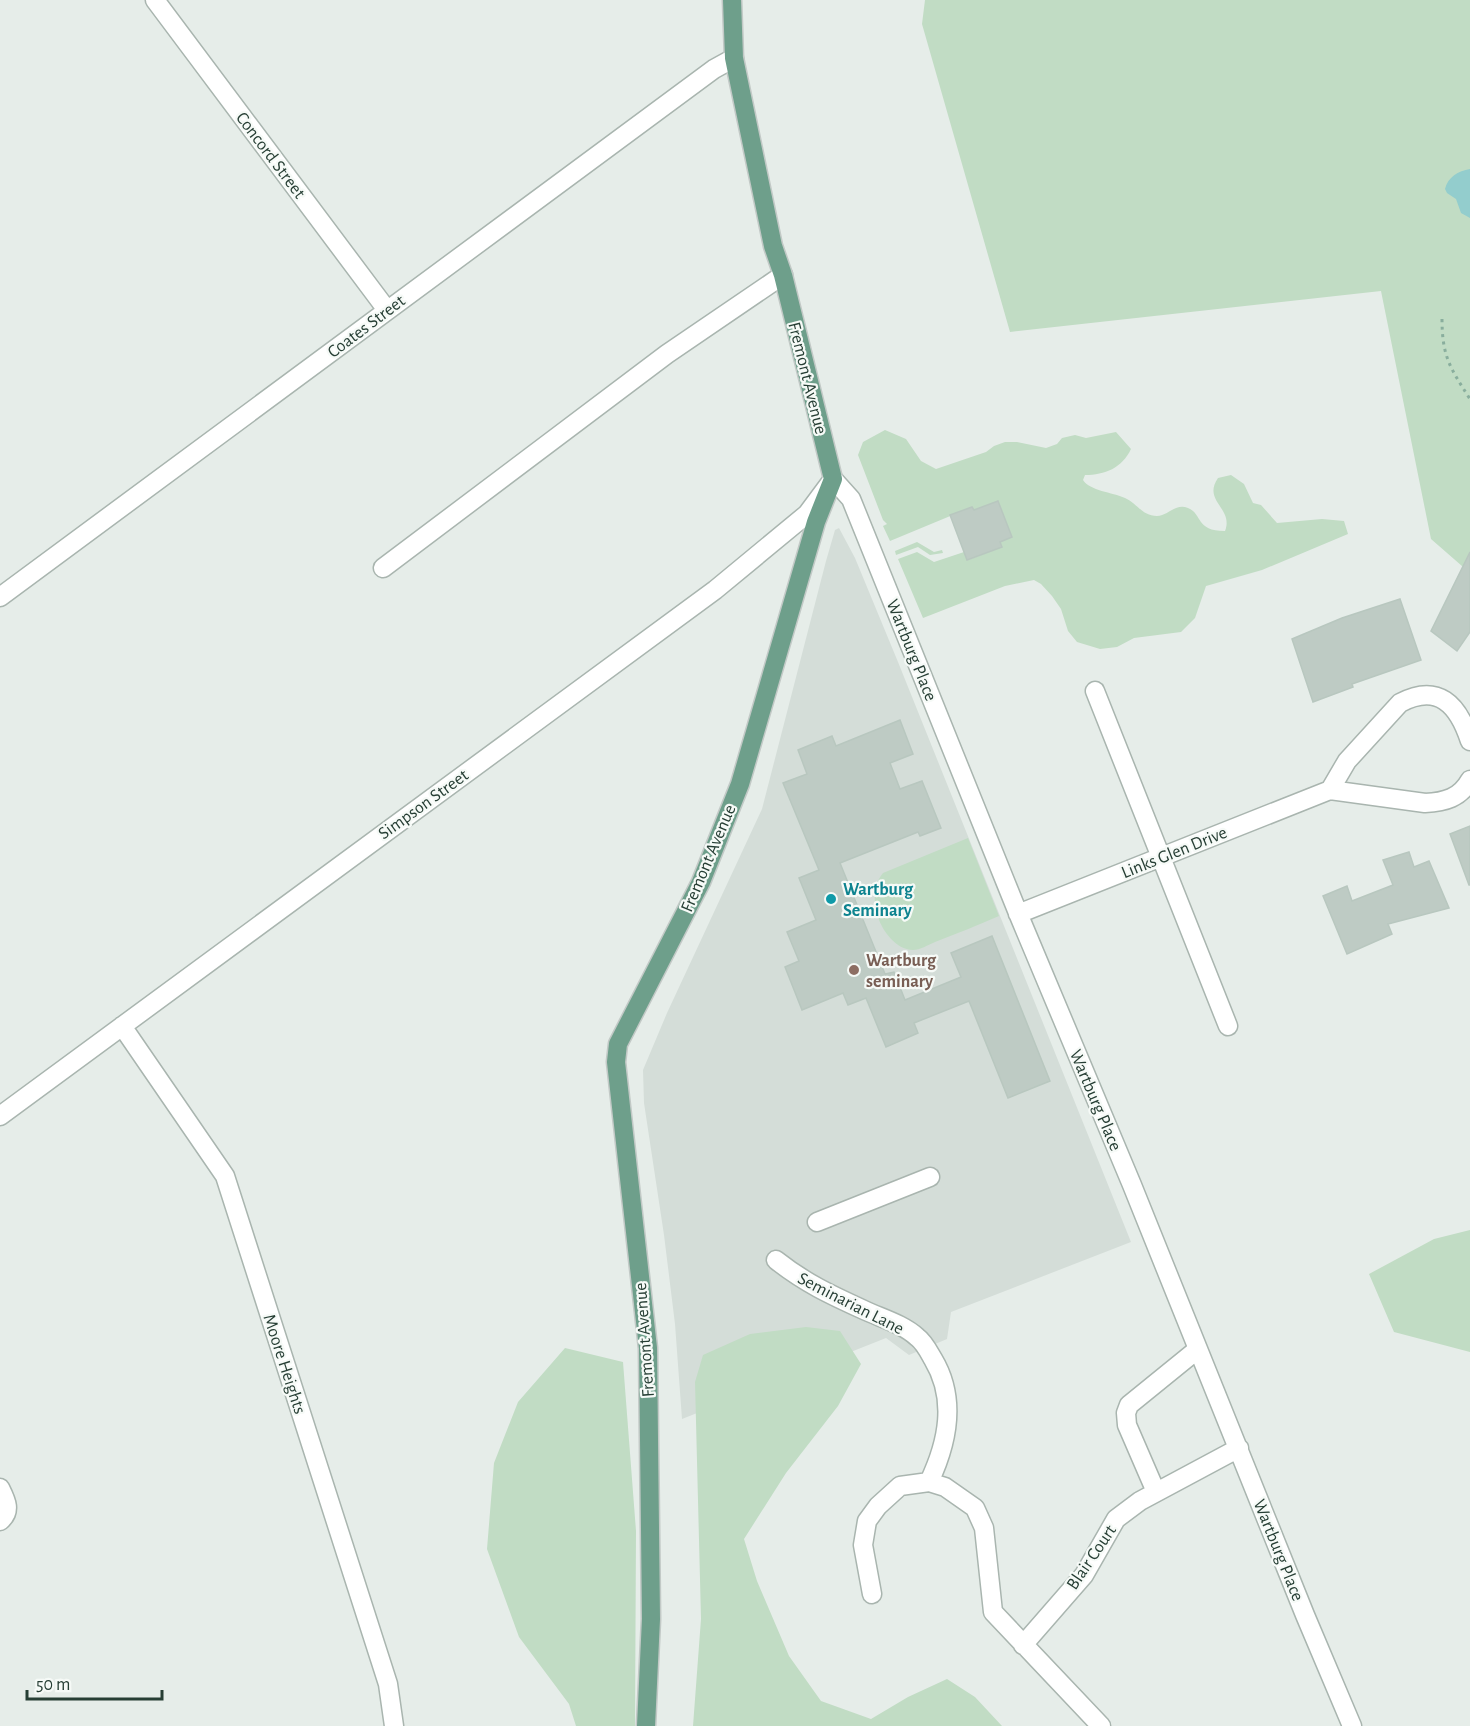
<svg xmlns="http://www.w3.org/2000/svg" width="1470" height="1726" font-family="'Alegreya Sans',sans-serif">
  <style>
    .built { fill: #d4ddd8 }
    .green { fill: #c1dcc4 }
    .water { fill: #93cdcd }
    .building { fill: #becbc4; stroke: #b8c7bf; stroke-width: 1.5 }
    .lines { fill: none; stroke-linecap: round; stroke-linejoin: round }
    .minor-casing { stroke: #a9b5af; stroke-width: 21 }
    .major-casing { stroke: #c2c9c6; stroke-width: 21 }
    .path { stroke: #89ae9d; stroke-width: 3; stroke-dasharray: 3 4.5; stroke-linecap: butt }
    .minor { stroke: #fff; stroke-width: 18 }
    .major { stroke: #6e9f8b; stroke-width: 18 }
    .culture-dot { fill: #0f9aa8; stroke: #f6faf7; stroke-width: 2 }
    .education-dot { fill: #8d6e63; stroke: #f6faf7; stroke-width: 2 }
    .labels { text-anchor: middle; stroke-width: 4.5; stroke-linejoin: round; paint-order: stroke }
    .street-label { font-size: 18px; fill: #263e34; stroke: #f6faf7 }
    .culture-label { font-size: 18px; font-weight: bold; fill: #0d838f; stroke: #f6faf7; text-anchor: start }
    .education-label { font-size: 18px; font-weight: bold; fill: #785e54; stroke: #f6faf7; text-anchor: start }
  </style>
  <rect width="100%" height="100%" fill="#e6ede9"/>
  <path class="built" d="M 839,528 L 855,558 L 898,662 L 1131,1242 L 951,1312 L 947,1339 L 909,1355 L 886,1338 L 682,1419 L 675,1324 L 664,1235 L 644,1103 L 643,1070 L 667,1013 L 762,809 L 826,561 L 835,530 Z"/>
  <path class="green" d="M 925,0 L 1470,0 L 1470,573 L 1431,539 L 1381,291 L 1010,332 L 922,24 Z
    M 885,430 L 906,439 L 921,461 L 936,469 L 986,452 L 994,446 L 1005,442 L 1017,442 L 1046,448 L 1057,444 L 1062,438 L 1075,435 L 1086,438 L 1116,432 L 1131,449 C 1122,468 1105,475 1085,475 L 1083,480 C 1090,491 1112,492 1125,498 C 1137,503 1142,516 1157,516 C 1168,516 1175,503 1188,508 C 1203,514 1195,531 1225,531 C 1234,508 1202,501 1218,478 L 1231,475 L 1244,484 L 1253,503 L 1261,505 L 1277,523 L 1322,519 L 1344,521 L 1348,534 L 1262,570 L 1206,586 L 1195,618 L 1181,632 L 1134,638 L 1117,647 L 1100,649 L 1077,642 L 1068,631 L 1061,609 L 1052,596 L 1041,584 L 1034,580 L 1005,586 L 923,618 L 898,559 L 917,552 L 934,562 L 964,552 L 968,560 L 1002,547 L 1000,542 L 1012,537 L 998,501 L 974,510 L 972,507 L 890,541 L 883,526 L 887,524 L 883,520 L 858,455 L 863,442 Z
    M 917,542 L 934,552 L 942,550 L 943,553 L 930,555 L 918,547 L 896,555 L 895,551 Z
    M 968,838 L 999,916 C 978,925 956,934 935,942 C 928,945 920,950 913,950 C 896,950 882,930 878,917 C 873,902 873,885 883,873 Z
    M 1470,1230 L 1470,1352 L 1394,1332 L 1369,1274 L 1434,1239 Z
    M 806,1327 L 840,1331 L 861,1364 L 838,1406 L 786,1473 L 744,1539 L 757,1581 L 789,1656 L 821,1701 L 871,1719 L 908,1697 L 947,1679 L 975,1697 L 1002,1726 L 693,1726 L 701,1619 L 695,1382 L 703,1355 L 750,1334 Z
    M 565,1348 L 623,1362 L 636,1531 L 635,1726 L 576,1726 L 569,1704 L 519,1637 L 487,1549 L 494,1463 L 518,1402 Z"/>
  <path class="water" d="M 1470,169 L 1470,218 L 1461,213 L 1456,199 L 1447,193 L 1445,189 C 1448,177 1458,171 1470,169 Z"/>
  <path class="building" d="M 998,501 L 1012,537 L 1000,542 L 1002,547 L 967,560 L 950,515 L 972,507 L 974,510 Z
    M 1470,552 L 1470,632 L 1457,651 L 1431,631 Z
    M 1400,599 L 1421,660 L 1352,684 L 1353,687 L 1313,702 L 1292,639 L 1342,618 Z
    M 900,720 L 913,754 L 890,763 L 900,789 L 922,781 L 941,828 L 920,836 L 918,832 L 840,863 L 885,974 L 894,972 L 905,1000 L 961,977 L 951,953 L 992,936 L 1050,1081 L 1008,1098 L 969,1001 L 914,1023 L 918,1033 L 886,1047 L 866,998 L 848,1005 L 843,993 L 802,1010 L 785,967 L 799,961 L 787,932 L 816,920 L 799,878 L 819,870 L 783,783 L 807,774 L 798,750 L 832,736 L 836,746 Z
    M 1470,826 L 1470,885 L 1469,885 L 1450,834 Z
    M 1409,852 L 1414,867 L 1429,861 L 1449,908 L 1388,924 L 1392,934 L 1347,954 L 1323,896 L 1347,886 L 1352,901 L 1393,885 L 1383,860 Z"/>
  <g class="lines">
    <defs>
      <path id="minor" d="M 155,0 L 387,310
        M 383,568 L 667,354 L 783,275
        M 0,597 L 714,69 L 734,58
        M 1095,691 L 1228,1026
        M 1330,790 L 1347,761 L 1400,703 C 1438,683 1458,704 1470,741
        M 1018,914 L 1330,790 L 1425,803 C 1445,802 1460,798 1470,780
        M 122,1026 L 225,1176 L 388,1684 L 394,1726
        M 0,1116 L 715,590 L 807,514 L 833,479 L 851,499 L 1020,918 L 1132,1185 L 1305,1615 L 1352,1726
        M 817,1222 L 930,1177
        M 776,1260 C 805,1283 831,1295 864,1310 C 881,1318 903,1324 917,1337 C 924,1342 929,1352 933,1359 C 957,1399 948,1442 929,1482
        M 0,1488 C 6,1500 12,1511 0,1521
        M 1156,1492 L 1127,1425 L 1126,1413 L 1129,1405 L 1198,1349
        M 872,1594 L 863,1545 L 867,1521 L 878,1506 L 900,1486 L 929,1482 L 945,1487 L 975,1508 L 984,1528 L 993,1612 L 1101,1726
        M 1023,1645 L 1084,1575 L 1116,1519 L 1140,1501 L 1239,1448"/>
      <path id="major" d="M 646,1726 L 651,1619 L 648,1348 L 616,1062 L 618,1044 L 701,882 L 740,784 L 816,522 L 833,479 L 783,275 L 773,246 L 734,58 L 732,0"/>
    </defs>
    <use href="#minor" class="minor-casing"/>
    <use href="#major" class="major-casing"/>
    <path class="path" d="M 1442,319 C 1442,356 1450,368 1470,399"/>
    <use href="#minor" class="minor"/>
    <use href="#major" class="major"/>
  </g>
  <circle class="culture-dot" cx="831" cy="899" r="6"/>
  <circle class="education-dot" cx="854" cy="970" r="6"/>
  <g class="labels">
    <g class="street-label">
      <text transform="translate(271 155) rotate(53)" y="6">Concord Street</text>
      <text transform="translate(366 326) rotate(-37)" y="6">Coates Street</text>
      <text transform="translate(808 378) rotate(76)" y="6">Fremont Avenue</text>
      <text transform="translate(912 650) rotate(68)" y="6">Wartburg Place</text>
      <text transform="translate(423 804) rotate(-36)" y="6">Simpson Street</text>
      <text transform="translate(1174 852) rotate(-22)" y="6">Links Glen Drive</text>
      <text transform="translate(708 858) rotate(-67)" y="6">Fremont Avenue</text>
      <text transform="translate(1096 1100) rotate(67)" y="6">Wartburg Place</text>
      <text transform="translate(851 1303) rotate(27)" y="6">Seminarian Lane</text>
      <text transform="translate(644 1340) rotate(-94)" y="6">Fremont Avenue</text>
      <text transform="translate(285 1364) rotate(72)" y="6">Moore Heights</text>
      <text transform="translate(1279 1550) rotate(68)" y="6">Wartburg Place</text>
      <text transform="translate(1091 1557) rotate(-56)" y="6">Blair Court</text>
    </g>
    <g class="culture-label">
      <text x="843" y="895">Wartburg<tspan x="843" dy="21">Seminary</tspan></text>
    </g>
    <g class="education-label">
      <text x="866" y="966">Wartburg<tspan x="866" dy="21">seminary</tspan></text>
    </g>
  </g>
  <path d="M27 1690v9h135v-9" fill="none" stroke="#263e34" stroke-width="3"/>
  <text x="36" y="1690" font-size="18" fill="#263e34" stroke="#f6faf7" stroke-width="4.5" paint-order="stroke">50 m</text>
</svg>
